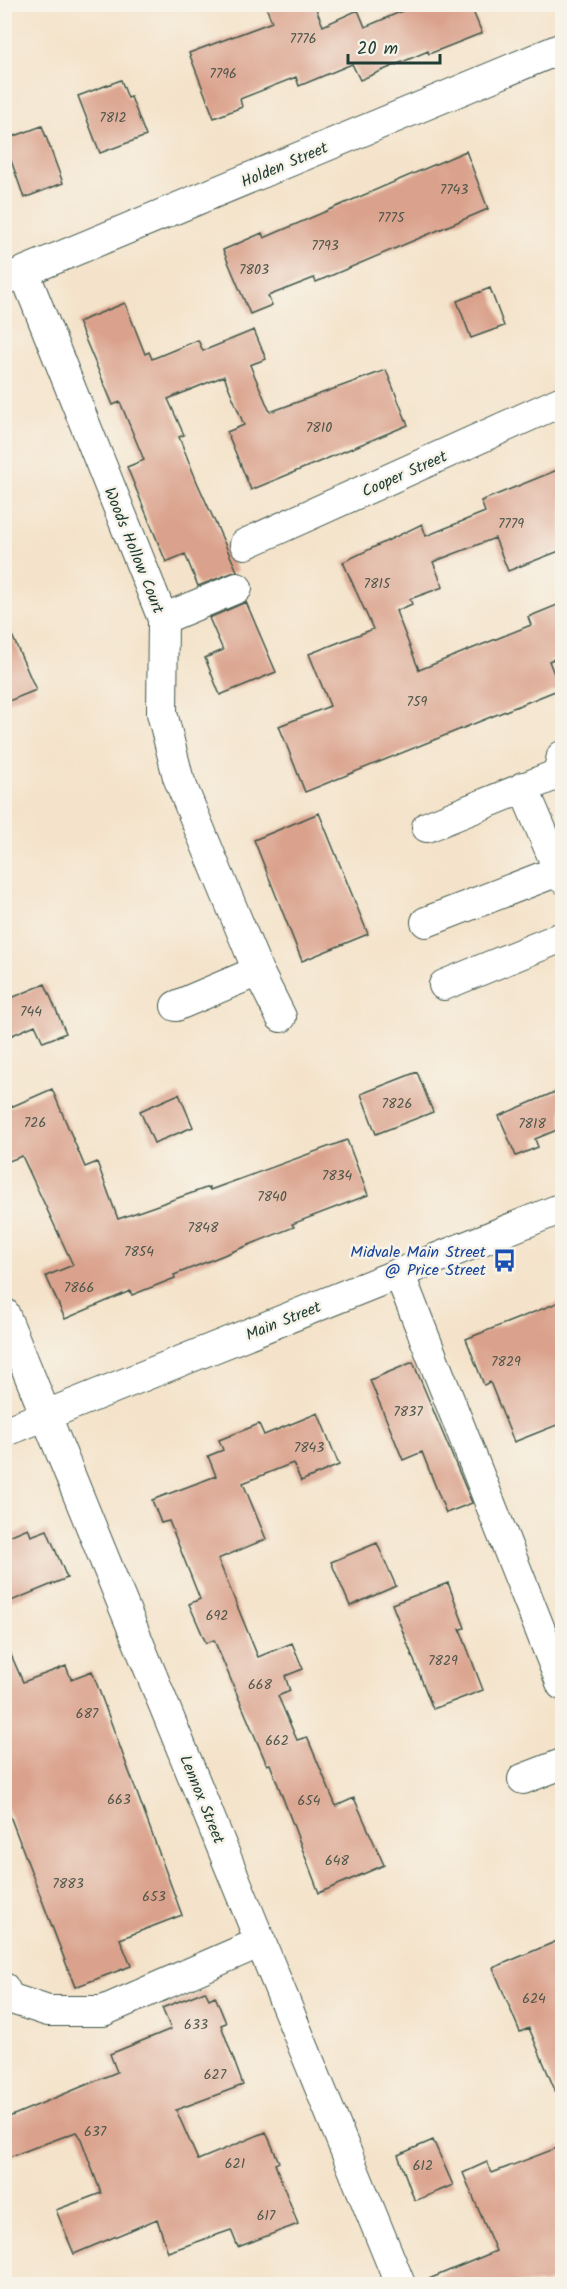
<svg xmlns="http://www.w3.org/2000/svg" width="567" height="2289" font-family="Kalam,sans-serif">
  <style>
    .building { fill: #daa28c }
    .lines { fill: none; stroke-linecap: round; stroke-linejoin: round }
    .minor-casing { stroke: #3f564a; stroke-width: 32 }
    .minor { stroke: #fff; stroke-width: 30 }
    .labels { text-anchor: middle; stroke-width: 5; stroke-linejoin: round; paint-order: stroke }
    .number-label { font-size: 14px; fill: #4e564a }
    .street-label { font-size: 16px; fill: #1f3d34; stroke: #f7f3e8 }
    .transit-label { font-size: 16px; fill: #164399; stroke: #f7f3e8; text-anchor: end }
  </style>
  <rect width="100%" height="100%" fill="#f7f3e8"/>
  <filter id="ink" filterUnits="userSpaceOnUse"><feTurbulence type="fractalNoise" baseFrequency=".0167" numOctaves="2"/><feDisplacementMap in="SourceGraphic" scale="12" xChannelSelector="R" yChannelSelector="G"/><feConvolveMatrix kernelMatrix="1 2 1 2 8 2 1 2 1" color-interpolation-filters="sRGB"/></filter>
  <filter id="wash" filterUnits="userSpaceOnUse"><feTurbulence type="fractalNoise" baseFrequency=".008" numOctaves="4" result="noise"/><feDisplacementMap in="SourceGraphic" scale="24" xChannelSelector="R" yChannelSelector="G"/><feGaussianBlur stdDeviation="1.35" result="paint"/><feColorMatrix in="noise" values="0 0 0 0 0 0 0 0 0 0 0 0 0 0 0 0 0 1.4 0 .05"/><feComposite in="paint" operator="in"/></filter>
  <g filter="url(#wash)">
    <rect width="100%" height="100%" fill="#f4e3ca"/>
    <g id="blocks">
      <path class="building" d="M 265,4 L 314,4 L 323,26 L 358,10 L 365,27 L 419,4 L 470,4 L 482,33 L 429,54 L 428,51 L 360,80 L 352,64 L 299,86 L 296,77 L 240,99 L 242,107 L 214,118 L 189,53 L 272,22 Z
        M 121,80 L 128,98 L 131,97 L 146,136 L 100,153 L 78,96 Z
        M 42,126 L 63,183 L 24,198 L 4,140 Z
        M 466,151 L 488,209 L 316,282 L 314,278 L 268,296 L 272,305 L 250,314 L 223,250 L 262,233 L 264,238 Z
        M 490,288 L 504,326 L 471,338 L 457,301 Z
        M 125,303 L 145,354 L 149,352 L 152,359 L 198,340 L 203,351 L 254,330 L 266,359 L 250,365 L 270,412 L 386,370 L 408,425 L 251,490 L 227,432 L 244,425 L 224,376 L 168,399 L 184,435 L 179,437 L 197,482 L 237,571 L 198,586 L 185,554 L 166,562 L 127,467 L 144,460 L 120,402 L 113,405 L 78,322 Z
        M 562,468 L 562,550 L 508,571 L 495,538 L 433,562 L 443,587 L 410,599 L 412,604 L 396,611 L 419,670 L 531,625 L 528,617 L 562,603 L 562,656 L 549,661 L 560,689 L 305,792 L 279,726 L 330,706 L 309,654 L 373,629 L 343,562 L 422,524 L 426,536 L 485,512 L 481,501 Z
        M 246,602 L 276,672 L 220,695 L 205,658 L 223,650 L 209,618 Z
        M 4,617 L 36,690 L 4,703 Z
        M 319,813 L 368,934 L 302,961 L 254,840 Z
        M 45,984 L 66,1033 L 43,1042 L 35,1025 L 10,1036 L 4,1022 L 4,1001 Z
        M 417,1072 L 433,1112 L 376,1134 L 361,1094 Z
        M 52,1089 L 85,1167 L 97,1162 L 118,1219 L 209,1187 L 210,1190 L 347,1140 L 368,1195 L 292,1224 L 294,1227 L 174,1275 L 175,1278 L 132,1295 L 130,1291 L 65,1319 L 46,1276 L 73,1265 L 22,1156 L 4,1163 L 4,1110 Z
        M 562,1089 L 562,1128 L 535,1139 L 538,1147 L 516,1156 L 499,1116 Z
        M 179,1094 L 193,1127 L 154,1143 L 140,1111 Z
        M 562,1301 L 562,1423 L 514,1442 L 490,1382 L 484,1385 L 466,1339 Z
        M 413,1362 L 472,1503 L 446,1513 L 422,1452 L 403,1460 L 370,1380 Z
        M 318,1413 L 339,1465 L 301,1481 L 293,1463 L 243,1483 L 266,1539 L 218,1559 L 258,1657 L 292,1643 L 303,1669 L 285,1676 L 290,1691 L 278,1696 L 297,1740 L 307,1737 L 336,1806 L 354,1798 L 384,1865 L 319,1893 L 270,1764 L 267,1765 L 214,1640 L 206,1643 L 189,1604 L 200,1599 L 169,1521 L 161,1523 L 152,1500 L 216,1476 L 208,1456 L 223,1450 L 219,1440 L 259,1424 L 264,1435 Z
        M 28,1528 L 31,1536 L 47,1530 L 67,1578 L 4,1604 L 4,1538 Z
        M 377,1543 L 396,1586 L 350,1606 L 331,1562 Z
        M 448,1583 L 465,1628 L 460,1629 L 483,1690 L 433,1709 L 392,1604 Z
        M 4,1639 L 23,1682 L 66,1666 L 71,1679 L 92,1671 L 182,1915 L 120,1939 L 131,1966 L 75,1987 L 4,1800 Z
        M 562,1939 L 562,2107 L 529,2028 L 520,2032 L 493,1968 Z
        M 205,1991 L 209,1999 L 215,1996 L 226,2023 L 221,2025 L 243,2085 L 176,2110 L 198,2160 L 266,2132 L 279,2162 L 275,2164 L 298,2224 L 238,2247 L 231,2230 L 168,2252 L 157,2219 L 74,2254 L 56,2210 L 101,2193 L 81,2139 L 76,2132 L 4,2159 L 4,2119 L 117,2072 L 110,2054 L 171,2029 L 162,2008 Z
        M 433,2140 L 453,2185 L 417,2200 L 414,2199 L 398,2155 Z
        M 562,2146 L 562,2277 L 544,2284 L 417,2284 L 496,2251 L 463,2173 L 487,2162 L 492,2173 Z"/>
    </g>
  </g>
  <g filter="url(#ink)">
    <use href="#blocks" fill-opacity="0" stroke="#3f564a" stroke-width="1.5"/>
    <g class="lines">
      <defs>
        <path id="minor" d="M 24,272 L 163,619 L 162,713 L 178,777 L 258,971 L 281,1017
          M 4,280 L 562,48
          M 245,544 L 562,401
          M 163,619 L 237,588
          M 523,787 L 562,878
          M 427,827 L 558,774 L 562,756
          M 426,922 L 558,871
          M 444,985 L 562,937
          M 176,1006 L 258,971
          M 399,1273 L 562,1685
          M 4,1313 L 400,2284
          M 4,1432 L 562,1208
          M 523,1779 L 562,1764
          M 4,1988 L 9,1998 L 48,2011 L 103,2011 L 261,1942"/>
      </defs>
      <use href="#minor" class="minor-casing"/>
      <use href="#minor" class="minor"/>
    </g>
  </g>
  <defs>
    <symbol id="bus-bare" viewBox="-9 -9 18 18"><path d="M-5-6H5V4H4V6H2V4H-2V6H-4V4H-5ZM-3.5-4V0h7V-4ZM-3.5 1.2v1.5H-2V1.2ZM2 1.2v1.5H3.5V1.2Z" fill="#1a4fb4" stroke="#f7f3e8" stroke-width="2.5" paint-order="stroke"/></symbol>
  </defs>
  <g fill-rule="evenodd">
    <use href="#bus-bare" x="488" y="1244" width="33" height="33"/>
  </g>
  <g class="labels">
    <g class="number-label">
      <text x="303" y="43">7776</text>
      <text x="223" y="78">7796</text>
      <text x="113" y="122">7812</text>
      <text x="454" y="194">7743</text>
      <text x="391" y="222">7775</text>
      <text x="325" y="250">7793</text>
      <text x="254" y="274">7803</text>
      <text x="319" y="432">7810</text>
      <text x="511" y="528">7779</text>
      <text x="377" y="588">7815</text>
      <text x="417" y="706">759</text>
      <text x="31" y="1016">744</text>
      <text x="397" y="1108">7826</text>
      <text x="35" y="1127">726</text>
      <text x="532" y="1128">7818</text>
      <text x="337" y="1180">7834</text>
      <text x="272" y="1201">7840</text>
      <text x="203" y="1232">7848</text>
      <text x="139" y="1256">7854</text>
      <text x="79" y="1292">7866</text>
      <text x="506" y="1366">7829</text>
      <text x="408" y="1416">7837</text>
      <text x="309" y="1452">7843</text>
      <text x="217" y="1620">692</text>
      <text x="443" y="1665">7829</text>
      <text x="260" y="1689">668</text>
      <text x="87" y="1718">687</text>
      <text x="277" y="1745">662</text>
      <text x="119" y="1804">663</text>
      <text x="309" y="1805">654</text>
      <text x="337" y="1865">648</text>
      <text x="68" y="1888">7883</text>
      <text x="154" y="1901">653</text>
      <text x="534" y="2003">624</text>
      <text x="196" y="2029">633</text>
      <text x="215" y="2079">627</text>
      <text x="95" y="2136">637</text>
      <text x="235" y="2168">621</text>
      <text x="423" y="2170">612</text>
      <text x="266" y="2220">617</text>
    </g>
    <g class="street-label">
      <text transform="translate(284 164) rotate(-23)" y="6">Holden Street</text>
      <text transform="translate(404 473) rotate(-24)" y="6">Cooper Street</text>
      <text transform="translate(135 550) rotate(68)" y="6">Woods Hollow Court</text>
      <text transform="translate(283 1320) rotate(-22)" y="6">Main Street</text>
      <text transform="translate(203 1799) rotate(68)" y="6">Lennox Street</text>
    </g>
    <g class="transit-label">
      <text x="486" y="1257">Midvale Main Street<tspan x="486" dy="18">@ Price Street</tspan></text>
    </g>
  </g>
  <rect width="567" height="2289" fill="none" stroke="#f7f3e8" stroke-width="24"/>
  <path d="M348 54v9h92v-9" fill="none" stroke="#1f3d34" stroke-width="3"/>
  <text x="357" y="54" font-size="18" fill="#1f3d34" stroke="#f7f3e8" stroke-width="4.5" paint-order="stroke">20 m</text>
</svg>
